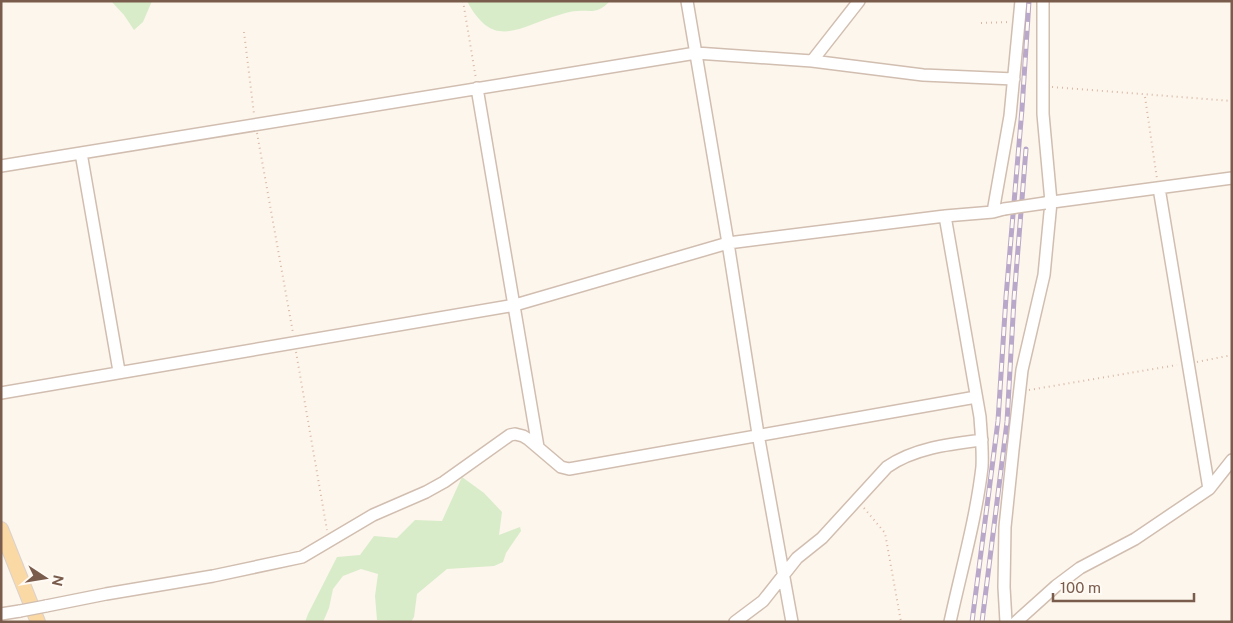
<svg xmlns="http://www.w3.org/2000/svg" width="1233" height="623" font-family="'Public Sans',sans-serif">
  <style>
    .green { fill: #d8ecc9 }
    .lines { fill: none; stroke-linecap: round; stroke-linejoin: round }
    .minor-casing { stroke: #d1beb0; stroke-width: 14 }
    .major-casing { stroke: #dad1cd; stroke-width: 16 }
    .path { stroke: #d9b8a5; stroke-width: 2; stroke-dasharray: 1 4; stroke-linecap: butt }
    .minor { stroke: #fff; stroke-width: 11 }
    .major { stroke: #fbd9a5; stroke-width: 14 }
    .rail-casing { stroke: #b9a8c9; stroke-width: 5 }
    .rail { stroke: #fffaf3; stroke-width: 3; stroke-dasharray: 9; stroke-linecap: butt }
    .minor-bridge-casing { stroke: #d1beb0; stroke-width: 14; stroke-linecap: butt }
    .minor-bridge { stroke: #fff; stroke-width: 11 }
  </style>
  <rect width="100%" height="100%" fill="#fdf6ec"/>
  <path class="green" d="M 111,1 L 152,1 L 143,22 L 134,30 L 124,15 Z
    M 467,1 L 610,1 C 607,4 602,9 597,10 C 592,12 584,10 578,11 C 572,11 565,13 559,15 C 519,26 494,52 467,1 Z
    M 462,477 L 484,493 L 502,512 L 499,535 L 520,527 L 521,531 L 506,553 L 503,562 L 494,566 L 447,569 L 417,594 L 414,617 L 411,622 L 377,620 L 375,596 L 378,574 L 361,569 L 343,576 L 333,589 L 329,608 L 323,622 L 305,622 L 308,614 L 337,557 L 360,555 L 374,536 L 397,538 L 415,520 L 442,521 Z"/>
  <g class="lines">
    <defs>
      <path id="minor" d="M 687,1 L 728,243 L 758,434 L 792,622
        M 812,61 L 859,1
        M 477,88 L 538,447
        M 81,153 L 119,371
        M 1,166 L 696,53 L 812,61 L 923,75 L 1014,79
        M 1159,188 L 1209,489
        M 1045,203 L 1232,178
        M 993,212 L 1010,116 L 1021,1
        M 945,216 L 980,417 C 981,433 983,450 982,467 C 976,519 961,571 950,622
        M 1,393 L 515,305 L 728,243 L 945,216 L 993,212 L 1004,209
        M 46,606 L 106,594 L 213,576 L 302,557 L 373,515 L 426,492 L 444,482 L 510,435 L 515,434 L 523,436 L 528,439 L 561,467 L 569,469 L 976,397
        M 1,614 L 20,611
        M 735,622 L 763,601 L 797,558 L 822,538 L 887,467 C 914,448 950,444 982,440
        M 1006,622 L 1004,587 L 1005,527 L 1013,450 L 1022,370 L 1044,275 L 1051,202 L 1043,114 L 1043,1
        M 1016,622 L 1056,586 L 1080,568 L 1135,539 L 1209,489 L 1232,460"/>
      <path id="major" d="M 1,529 L 38,622"/>
    </defs>
    <use href="#minor" class="minor-casing"/>
    <use href="#major" class="major-casing"/>
    <path class="path" d="M 463,1 L 476,79
      M 981,23 L 1010,22
      M 244,32 L 254,114
      M 1052,87 L 1232,101
      M 1145,97 L 1157,179
      M 257,133 L 293,333
      M 296,352 L 327,530
      M 1197,362 L 1232,355
      M 1029,390 L 1177,365
      M 864,508 L 885,533 L 901,622"/>
    <use href="#minor" class="minor"/>
    <use href="#major" class="major"/>
    <defs>
      <path id="rail" d="M 972,622 L 998,421 L 1006,297 L 1022,109 L 1029,1
        M 982,622 L 1007,422 L 1014,299 L 1026,149"/>
    </defs>
    <use href="#rail" class="rail-casing"/>
    <use href="#rail" class="rail"/>
    <defs>
      <path id="minor-bridge" d="M 1004,209 L 1045,203
        M 20,611 L 46,606"/>
    </defs>
    <use href="#minor-bridge" class="minor-bridge-casing"/>
    <use href="#minor-bridge" class="minor-bridge"/>
  </g>
  <rect width="1233" height="623" fill="none" stroke="#7a5c4d" stroke-width="5"/>
  <g transform="translate(45 578) rotate(102)" stroke="#fffaf3" stroke-width="4" paint-order="stroke">
  <path d="M0-4L9 19L0 12L-9 19Z" fill="#7a5c4d"/>
  <text y="-8" font-size="14" font-weight="bold" text-anchor="middle" fill="#7a5c4d">N</text>
  </g>
  <path d="M1053 593v8h141v-8" fill="none" stroke="#7a5c4d" stroke-width="2.5"/>
  <text x="1060" y="593" font-size="15" fill="#7a5c4d" stroke="#fffaf3" stroke-width="4" paint-order="stroke">100 m</text>
</svg>
